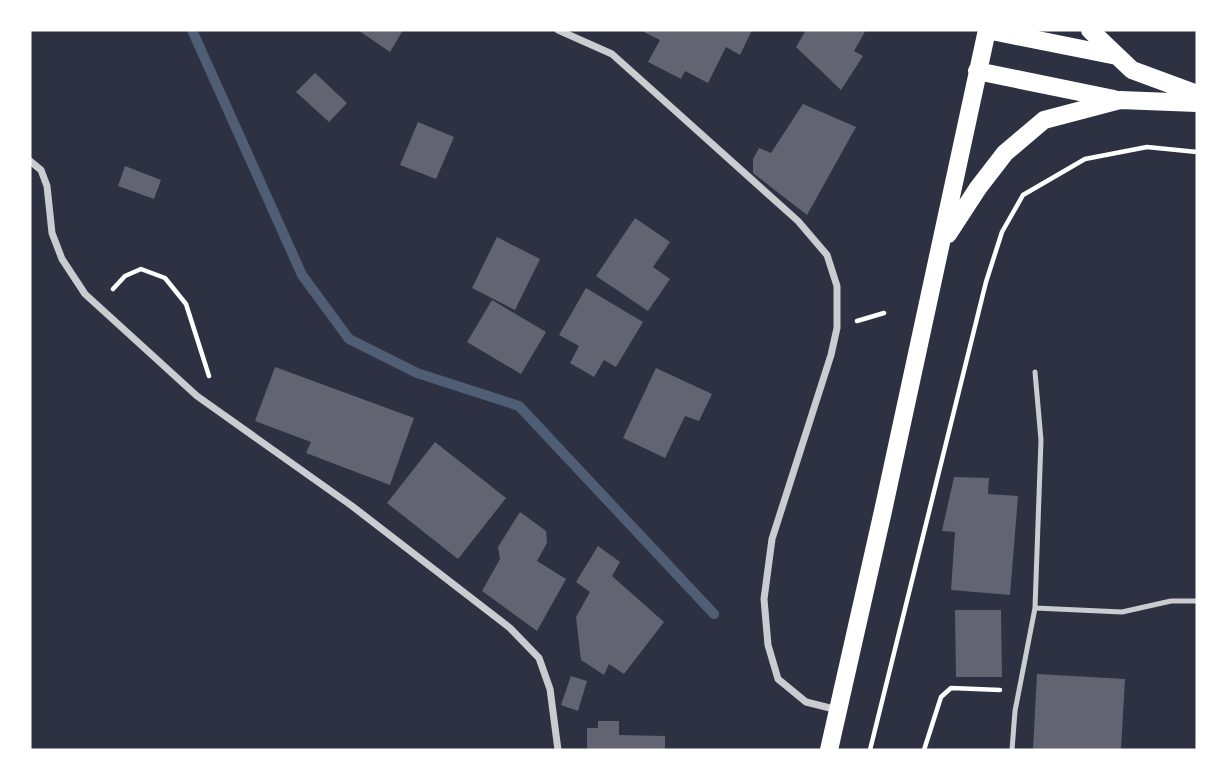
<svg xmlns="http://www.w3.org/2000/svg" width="1227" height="780" font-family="'DM Sans',sans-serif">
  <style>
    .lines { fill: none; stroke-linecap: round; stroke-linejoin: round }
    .stream { stroke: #4f5d75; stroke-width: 10 }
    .building { fill: #626471 }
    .path { stroke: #fff; stroke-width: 4.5 }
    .service { stroke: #caccd0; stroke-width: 5 }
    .minor { stroke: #caccd0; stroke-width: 7 }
    .primary { stroke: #fff; stroke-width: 18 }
  </style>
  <rect width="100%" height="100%" fill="#2d3142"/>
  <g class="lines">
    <path class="stream" d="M 192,30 L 302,275 L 349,339 L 417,373 L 519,406 L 714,614"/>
  </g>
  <path class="building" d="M 358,30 L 403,30 L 390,52 Z
    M 640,30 L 752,30 L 740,55 L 726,47 L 708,83 L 685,71 L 681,79 L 648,62 L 660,40 Z
    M 806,30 L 866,30 L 854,51 L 863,56 L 841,90 L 796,47 Z
    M 315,73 L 347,103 L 329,122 L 296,92 Z
    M 803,104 L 856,127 L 807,215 L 753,173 L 753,159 L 759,148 L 771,153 Z
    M 418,122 L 454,137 L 436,179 L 400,165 Z
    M 125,166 L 161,180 L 154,199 L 118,186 Z
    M 635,218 L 670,242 L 653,267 L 670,279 L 648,311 L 596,276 Z
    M 497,237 L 540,259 L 515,310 L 472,288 Z
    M 586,288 L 643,322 L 616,367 L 604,360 L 594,377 L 570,363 L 579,346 L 559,335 Z
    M 492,300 L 546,332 L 521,374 L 467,342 Z
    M 275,367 L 414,418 L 390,485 L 306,453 L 311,442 L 255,421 Z
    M 656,368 L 712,394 L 699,421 L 685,416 L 665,458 L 623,438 Z
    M 435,442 L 506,498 L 458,559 L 387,503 Z
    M 954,477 L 989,478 L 988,494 L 1018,496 L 1010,595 L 951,590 L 955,532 L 942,531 Z
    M 520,512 L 546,531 L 547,543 L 537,561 L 566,579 L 537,631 L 482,591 L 500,559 L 498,547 Z
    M 598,546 L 620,562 L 612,576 L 664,622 L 624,674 L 609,664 L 604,675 L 581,660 L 576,617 L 590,592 L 576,582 Z
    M 955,610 L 1001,610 L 1002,677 L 956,677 Z
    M 1037,674 L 1125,679 L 1121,750 L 1033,750 Z
    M 571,676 L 587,681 L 578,711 L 561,705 Z
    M 598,721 L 619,721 L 619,735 L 665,736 L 665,750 L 587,750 L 587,728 L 598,728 Z"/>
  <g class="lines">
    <path class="path" d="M 113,289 L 125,276 L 141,269 L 165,278 L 186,304 L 209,376
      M 857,321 L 884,313
      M 870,750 L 986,282 L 1002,232 L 1023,195 L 1085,159 L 1147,147 L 1197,152
      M 924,750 L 941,697 L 951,688 L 1000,690"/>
    <path class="service" d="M 1035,608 L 1122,612 L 1171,601 L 1197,601
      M 1012,750 L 1015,711 L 1035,608 L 1041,440 L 1035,372"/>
    <path class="minor" d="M 558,30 L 612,54 L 798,221 L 827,255 L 837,286 L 837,328 L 831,355 L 772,539 L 764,599 L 768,645 L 778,679 L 806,702 L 838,710
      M 30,161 L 41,170 L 47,186 L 52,233 L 62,259 L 85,294 L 197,396 L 352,506 L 510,628 L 539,658 L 550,689 L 558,750"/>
    <path class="primary" d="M 987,30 L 1117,56
      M 1090,30 L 1132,70 L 1197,94
      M 977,71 L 1114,99
      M 948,234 L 978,188 L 1005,153 L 1044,120 L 1120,100 L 1197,103
      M 829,750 L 883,511 L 987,30"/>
  </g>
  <rect width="1227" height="780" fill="none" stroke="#ffffff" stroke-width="63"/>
</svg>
